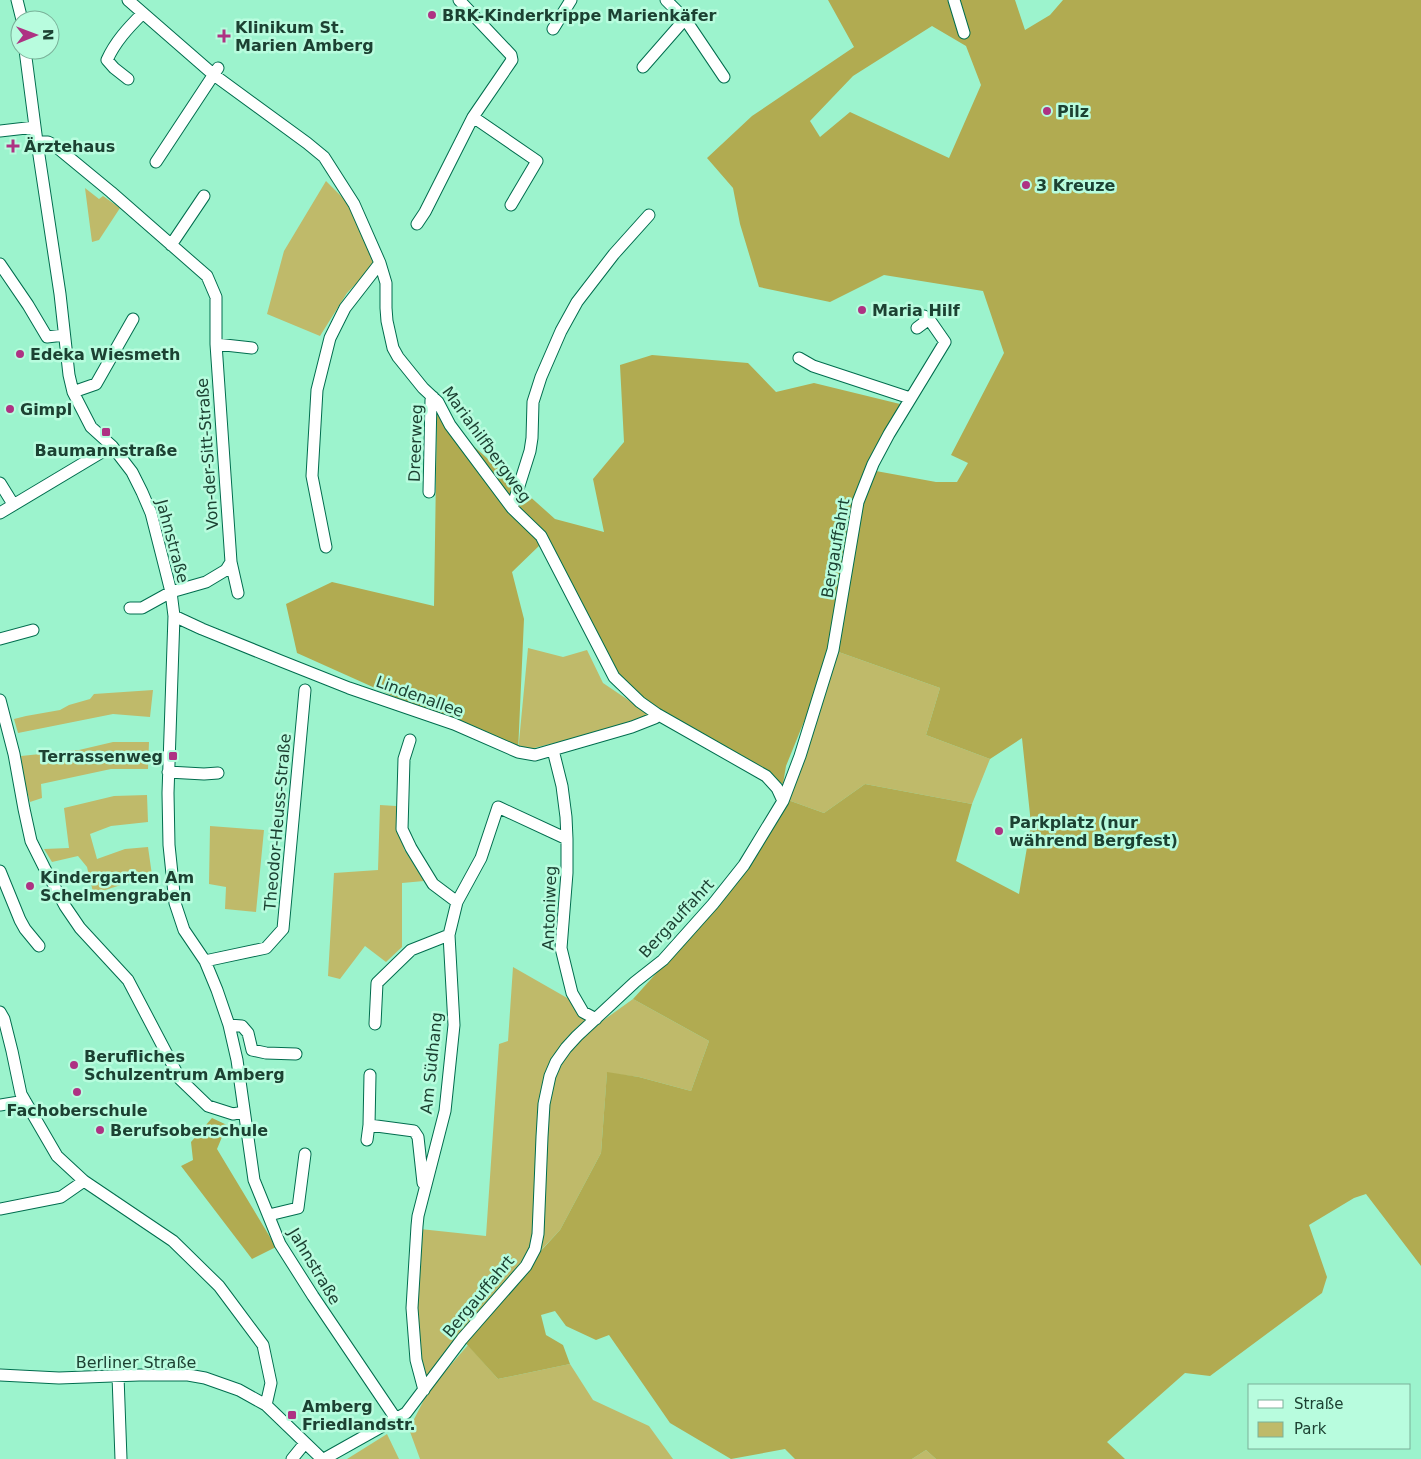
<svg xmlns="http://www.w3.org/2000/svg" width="1421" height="1459" font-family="'DejaVu Sans',sans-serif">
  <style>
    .green { fill: #bfba6a }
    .forest { fill: #b1ab51; fill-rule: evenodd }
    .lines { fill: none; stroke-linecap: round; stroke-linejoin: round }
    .minor-casing { stroke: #016d4e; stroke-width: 13 }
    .minor { stroke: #fff; stroke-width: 11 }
    .poi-dot { fill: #ae3283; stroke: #b8fcde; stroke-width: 2 }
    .labels { text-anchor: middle; stroke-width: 5; stroke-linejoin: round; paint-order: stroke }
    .poi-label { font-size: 16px; font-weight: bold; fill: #1c4132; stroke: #b8fcde; text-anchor: start }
    .street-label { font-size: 16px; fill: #1c4132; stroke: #b8fcde }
  </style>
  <rect width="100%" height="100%" fill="#9cf3cd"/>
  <path class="green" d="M 326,181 L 347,202 L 375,264 L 347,293 L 320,336 L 267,314 L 284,251 Z
    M 85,188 L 99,199 L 103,196 L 120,208 L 99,240 L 92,242 Z
    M 528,648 L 563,657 L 587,650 L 603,683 L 655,718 L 518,752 Z
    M 833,650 L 940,688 L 926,735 L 990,759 L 972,804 L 865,784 L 824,813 L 788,800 Z
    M 153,690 L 150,717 L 113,714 L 18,733 L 14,719 L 26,716 L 60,710 L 69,705 L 90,699 L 94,694 Z
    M 113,742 L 149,742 L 148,769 L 111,769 L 41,784 L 42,798 L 30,802 L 24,780 L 21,756 L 79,750 Z
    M 147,795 L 148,822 L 111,826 L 90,834 L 97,859 L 125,849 L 148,847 L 152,875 L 96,893 L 93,892 L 87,867 L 78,856 L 52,862 L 44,849 L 69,848 L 64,808 L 114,796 Z
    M 380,805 L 396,806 L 404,849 L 424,881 L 402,883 L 402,947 L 386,962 L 365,946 L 340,979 L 328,976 L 334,873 L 378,870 Z
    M 210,826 L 264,830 L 256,912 L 225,909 L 226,887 L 209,884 Z
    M 513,967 L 569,999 L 583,1012 L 601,1022 L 633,999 L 709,1041 L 691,1091 L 639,1077 L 607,1073 L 601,1153 L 560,1230 L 526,1266 L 425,1382 L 419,1361 L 416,1309 L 420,1229 L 486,1236 L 499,1044 L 508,1041 Z
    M 468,1345 L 498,1379 L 570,1364 L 593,1400 L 649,1426 L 673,1459 L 420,1459 L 409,1429 L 429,1390 Z
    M 387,1434 L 399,1459 L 347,1459 Z
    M 926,1450 L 936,1459 L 912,1459 Z"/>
  <path class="forest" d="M 828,0 L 1015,0 L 1025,30 L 1050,15 L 1063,0 L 1421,0 L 1421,1266 L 1366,1194 L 1354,1198 L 1309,1225 L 1327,1277 L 1322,1293 L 1210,1376 L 1185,1373 L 1107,1442 L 1125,1459 L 936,1459 L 926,1450 L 912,1459 L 795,1459 L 785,1449 L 731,1459 L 670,1423 L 609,1335 L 596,1340 L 566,1326 L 555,1311 L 541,1315 L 546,1335 L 563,1345 L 570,1364 L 498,1379 L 462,1339 L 504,1291 L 560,1230 L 601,1153 L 607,1072 L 639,1077 L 691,1091 L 709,1041 L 633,999 L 689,937 L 788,800 L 824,813 L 865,784 L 972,804 L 956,861 L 1019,894 L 1031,824 L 1022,738 L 990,759 L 926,735 L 940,688 L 833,650 L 786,766 L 783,784 L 614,681 L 541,544 L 512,572 L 524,619 L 518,752 L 297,653 L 286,604 L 332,582 L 434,606 L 437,409 L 450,425 L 555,519 L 604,532 L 593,479 L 624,442 L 620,365 L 652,355 L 748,363 L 776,392 L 814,383 L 900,404 L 865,469 L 936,482 L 957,482 L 968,463 L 951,455 L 1004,353 L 983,291 L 884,275 L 830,302 L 759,287 L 740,224 L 733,188 L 707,158 L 752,116 L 854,47 ZM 932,26 L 966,46 L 981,85 L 949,158 L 850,112 L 820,137 L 810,121 L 853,76 Z
    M 212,1118 L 227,1125 L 217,1149 L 276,1247 L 252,1259 L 181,1166 L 193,1160 L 191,1142 Z"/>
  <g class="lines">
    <defs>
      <path id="minor" d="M 17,0 L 22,20
        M 128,0 L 214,75 L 307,143 L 324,157 L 354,204 L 380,263 L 386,283 L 386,308 L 387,321 L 393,348 L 398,357 L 423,388 L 438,402 L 450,425 L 512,508 L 541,536 L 614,677 L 640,702 L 657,714 L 766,776 L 777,788 L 783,801
        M 666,0 L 685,19 L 724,77
        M 954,0 L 964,33
        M 553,29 L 571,0
        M 25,50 L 37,142 L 60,294 L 69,375 L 73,392 L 91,427 L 112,446 L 132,472 L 142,492 L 151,513 L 165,568 L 171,592 L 174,616 L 168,793 L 169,845 L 175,903 L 184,930 L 205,961 L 217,990 L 229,1025 L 237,1060 L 254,1180 L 280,1244 L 313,1296 L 396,1419
        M 643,67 L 685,19
        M 128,79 L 114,68 L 107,60 C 115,42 128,28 142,14
        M 473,117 L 537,161 L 511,205
        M 0,131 L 35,127
        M 37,142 L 48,142 L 54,145 L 111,192 L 207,276 L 216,297 L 216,344 L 231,562 L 238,593
        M 156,162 L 218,68
        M 417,224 L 425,212 L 473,117 L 512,60 L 511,55 L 459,0
        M 171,245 L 204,196
        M 0,264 L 28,305 L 47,337 L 64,335
        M 917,328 L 929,319
        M 216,344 L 252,348
        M 799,358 L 813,366 L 910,398
        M 73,392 L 96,384 L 133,319
        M 0,483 L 13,504
        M 429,492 L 431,400 L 433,397
        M 512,508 L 530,451 L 532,438 L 533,402 L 541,377 L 561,331 L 577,302 L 614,254 L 649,215
        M 0,513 L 112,446
        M 326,547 L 312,476 L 317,390 L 330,338 L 345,308 L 380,263
        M 130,608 L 142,608 L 171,592 L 206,582 L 226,570 L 231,562
        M 174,616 L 202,629 L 281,661 L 349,688 L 454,724 L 518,752 L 535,755 L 632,727 L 655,718 L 657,714
        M 0,639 L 33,630
        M 0,700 L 14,754 L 24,809 L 31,841 L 44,867 L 65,906 L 80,928 L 128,980 L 180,1079 L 208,1106 L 233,1114 L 244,1112
        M 410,740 L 404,759 L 402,829 L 411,848 L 433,884 L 457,902
        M 553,750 L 562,786 L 566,817 L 567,839 L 567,873 L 561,948 L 572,993 L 583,1012 L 596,1019
        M 168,772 L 204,774 L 218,773
        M 0,871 L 20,920 L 25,929 L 39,946
        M 205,961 L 266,948 L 283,929 L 305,690
        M 0,1012 L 4,1019 L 12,1051 L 21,1094 L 57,1156 L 84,1181 L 173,1241 L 219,1286 L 263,1345 L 271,1383 L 266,1405
        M 375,1024 L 377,983 L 411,950 L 449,935
        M 229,1025 L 242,1026 L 248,1033 L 252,1050 L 266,1053 L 296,1054
        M 370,1075 L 369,1125 L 414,1131 L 418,1137 L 423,1183
        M 0,1105 L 25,1101
        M 367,1140 L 369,1125
        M 0,1209 L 61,1197 L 84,1181
        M 269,1215 L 298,1208 L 305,1154
        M 0,1375 L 59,1378 L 139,1375 L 188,1375 L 205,1378 L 239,1390 L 266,1405 L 322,1459
        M 118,1376 L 121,1459
        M 424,1390 L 416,1360 L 412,1308 L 417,1226 L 418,1216 L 445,1111 L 454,1025 L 449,935 L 457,902 L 481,858 L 498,807 L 567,839
        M 292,1459 L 305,1443
        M 324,1459 L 406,1413 L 462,1339 L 526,1266 L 535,1249 L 538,1234 L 542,1137 L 544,1104 L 550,1076 L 556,1062 L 566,1048 L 577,1036 L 635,982 L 663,960 L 713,904 L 744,865 L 783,801 L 800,756 L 833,650 L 858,502 L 873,464 L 889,434 L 945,342 L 929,319 L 924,316"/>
    </defs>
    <use href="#minor" class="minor-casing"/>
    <use href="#minor" class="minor"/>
  </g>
  <g class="poi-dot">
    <circle cx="432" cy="15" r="5"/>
    <path d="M221.5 28.5h5v5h5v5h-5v5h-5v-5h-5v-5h5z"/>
    <circle cx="1047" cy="111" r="5"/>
    <path d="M10.5 138.5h5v5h5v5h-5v5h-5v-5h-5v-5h5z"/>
    <circle cx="1026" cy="185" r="5"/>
    <circle cx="862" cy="310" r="5"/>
    <circle cx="20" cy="354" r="5"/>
    <circle cx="10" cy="409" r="5"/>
    <rect x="101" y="427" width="10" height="10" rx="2.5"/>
    <rect x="168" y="751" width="10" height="10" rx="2.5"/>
    <circle cx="999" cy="831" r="5"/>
    <circle cx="30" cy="886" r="5"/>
    <circle cx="74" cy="1065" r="5"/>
    <circle cx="77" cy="1092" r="5"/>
    <circle cx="100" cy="1130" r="5"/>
    <rect x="287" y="1410" width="10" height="10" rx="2.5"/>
  </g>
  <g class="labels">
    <g class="poi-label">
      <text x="442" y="21">BRK-Kinderkrippe Marienkäfer</text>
      <text x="235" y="33">Klinikum St.<tspan x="235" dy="18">Marien Amberg</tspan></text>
      <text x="1057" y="117">Pilz</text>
      <text x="24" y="152">Ärztehaus</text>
      <text x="1036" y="191">3 Kreuze</text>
      <text x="872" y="316">Maria Hilf</text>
      <text x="30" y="360">Edeka Wiesmeth</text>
      <text x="20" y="415">Gimpl</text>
      <text x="106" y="456" text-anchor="middle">Baumannstraße</text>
      <text x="163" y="762" text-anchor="end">Terrassenweg</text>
      <text x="1009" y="828">Parkplatz (nur<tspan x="1009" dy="18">während Bergfest)</tspan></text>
      <text x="40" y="883">Kindergarten Am<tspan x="40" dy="18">Schelmengraben</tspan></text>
      <text x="84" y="1062">Berufliches<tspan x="84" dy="18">Schulzentrum Amberg</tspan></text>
      <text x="77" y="1116" text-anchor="middle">Fachoberschule</text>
      <text x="110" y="1136">Berufsoberschule</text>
      <text x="302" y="1412">Amberg<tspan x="302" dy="18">Friedlandstr.</tspan></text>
    </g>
    <g class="street-label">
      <text transform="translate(415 443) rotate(-88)" y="6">Dreerweg</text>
      <text transform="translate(487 444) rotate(54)" y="6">Mariahilfbergweg</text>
      <text transform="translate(207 454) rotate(-94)" y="6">Von-der-Sitt-Straße</text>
      <text transform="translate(173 541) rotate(75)" y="6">Jahnstraße</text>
      <text transform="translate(835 548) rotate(-80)" y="6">Bergauffahrt</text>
      <text transform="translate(420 696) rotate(20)" y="6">Lindenallee</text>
      <text transform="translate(277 822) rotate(-85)" y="6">Theodor-Heuss-Straße</text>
      <text transform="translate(549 908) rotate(-88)" y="6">Antoniweg</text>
      <text transform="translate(676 918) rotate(-47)" y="6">Bergauffahrt</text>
      <text transform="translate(431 1063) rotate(-84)" y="6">Am Südhang</text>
      <text transform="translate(315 1266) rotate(59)" y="6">Jahnstraße</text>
      <text transform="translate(478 1296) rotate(-50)" y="6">Bergauffahrt</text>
      <text x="136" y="1368">Berliner Straße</text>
    </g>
  </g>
  <rect x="1248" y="1384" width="162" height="65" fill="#b8fcde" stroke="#7ab199"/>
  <rect x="1258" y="1400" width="25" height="8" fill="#ffffff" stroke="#7ab199"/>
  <text x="1294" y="1409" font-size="15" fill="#1c4132">Straße</text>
  <rect x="1258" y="1422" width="25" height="15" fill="#bfba6a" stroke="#7ab199"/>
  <text x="1294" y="1434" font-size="15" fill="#1c4132">Park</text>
  <g transform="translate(35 35) rotate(89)"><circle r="24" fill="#b8fcde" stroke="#7ab199"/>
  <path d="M0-4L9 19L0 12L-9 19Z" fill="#ae3283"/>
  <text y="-8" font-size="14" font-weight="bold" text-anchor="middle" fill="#1c4132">N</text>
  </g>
</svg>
